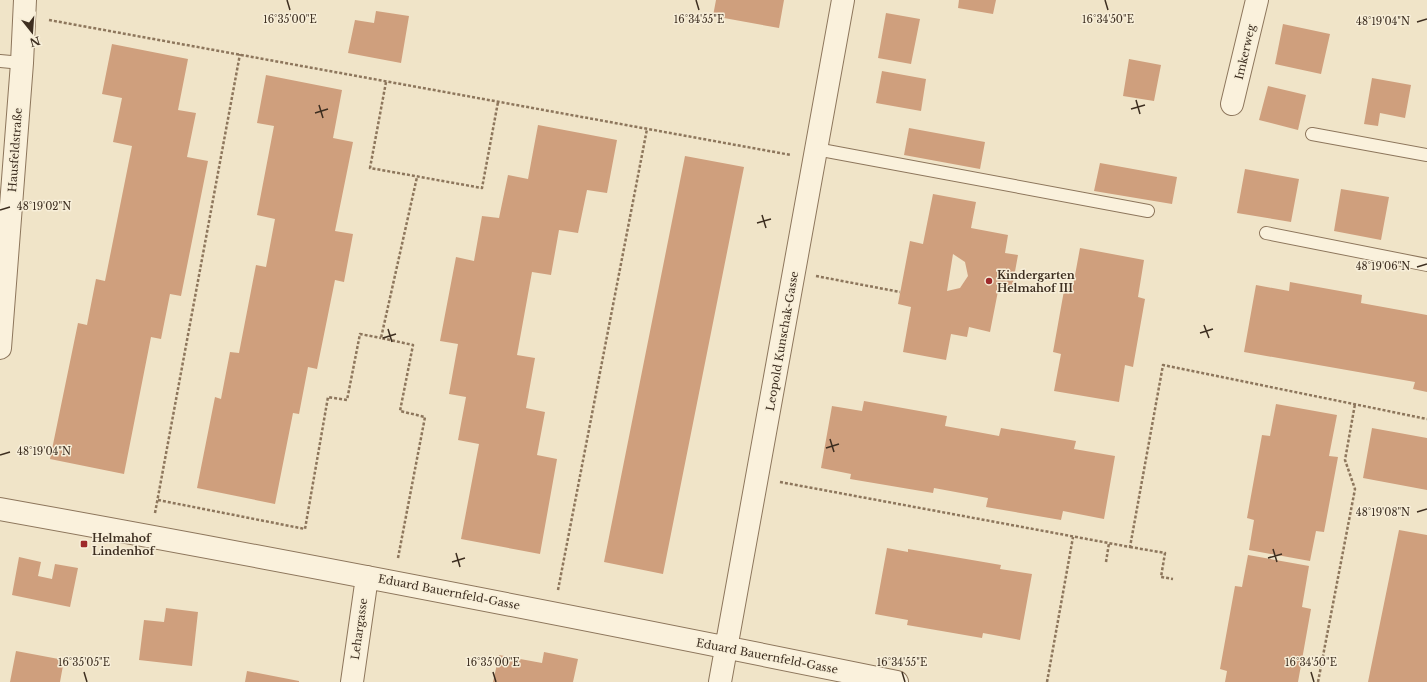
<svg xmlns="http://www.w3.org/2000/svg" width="1427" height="682" font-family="'Libre Baskerville',serif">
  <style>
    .building { fill: #cf9f7d; fill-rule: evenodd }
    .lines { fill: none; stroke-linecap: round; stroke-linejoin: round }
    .service-casing { stroke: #8d765c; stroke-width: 14 }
    .minor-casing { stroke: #8d765c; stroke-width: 24 }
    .path { stroke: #8d765c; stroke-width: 2.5; stroke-dasharray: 3 2; stroke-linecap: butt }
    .service { stroke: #faf1dc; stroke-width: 12 }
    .minor { stroke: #faf1dc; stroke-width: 22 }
    .ticks { fill: none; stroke: #3d2e20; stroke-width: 1.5 }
    .poi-dot { fill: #9e2a2b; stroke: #f7eed8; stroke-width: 1.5 }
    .labels { text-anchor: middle; stroke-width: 3; stroke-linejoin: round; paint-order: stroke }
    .street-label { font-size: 11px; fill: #3d2e20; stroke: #f7eed8 }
    .poi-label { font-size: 11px; font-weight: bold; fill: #3d2e20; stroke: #f7eed8; text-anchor: start }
    .ticks-label { font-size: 10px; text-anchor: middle; fill: #3d2e20; stroke: #f7eed8; stroke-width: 3; stroke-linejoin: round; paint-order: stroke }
  </style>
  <rect width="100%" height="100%" fill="#f0e4c8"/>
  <path class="building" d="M 716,0 L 784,0 L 779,28 L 713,16 Z
    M 959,0 L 996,0 L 993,14 L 958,8 Z
    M 376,11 L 409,16 L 401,63 L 348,53 L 355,20 L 374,23 Z
    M 886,13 L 920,19 L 911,64 L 878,58 Z
    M 1283,24 L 1330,34 L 1321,74 L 1275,64 Z
    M 112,44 L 188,59 L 178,110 L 196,113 L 187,157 L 208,161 L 181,296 L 170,294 L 161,339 L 151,337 L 124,474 L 50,459 L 78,323 L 87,325 L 96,279 L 105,281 L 132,146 L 113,142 L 122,98 L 102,94 Z
    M 1129,59 L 1161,65 L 1154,101 L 1123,96 Z
    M 882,71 L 926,79 L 921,111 L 876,103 Z
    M 266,75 L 342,90 L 333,138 L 353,142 L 335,231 L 353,234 L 344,282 L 335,280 L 317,369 L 308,367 L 299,414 L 293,413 L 275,504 L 197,488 L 215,397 L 221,399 L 230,352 L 239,353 L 256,265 L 266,267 L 275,219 L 257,215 L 274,126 L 257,123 Z
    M 1372,78 L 1411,85 L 1405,118 L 1380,113 L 1378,126 L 1364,124 Z
    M 1268,86 L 1306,95 L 1298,130 L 1259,120 Z
    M 538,125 L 617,140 L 607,193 L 587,190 L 578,233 L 559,230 L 551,275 L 532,272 L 517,355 L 535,358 L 526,408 L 545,412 L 537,455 L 557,459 L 540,554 L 461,539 L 479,444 L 458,440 L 466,397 L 449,394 L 458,344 L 440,341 L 456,257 L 474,261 L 482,216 L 499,218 L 508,175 L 528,179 Z
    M 909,128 L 985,142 L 980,169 L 904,155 Z
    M 685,156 L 744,167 L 663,574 L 604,562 Z
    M 1100,163 L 1177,177 L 1172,204 L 1094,191 Z
    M 1245,169 L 1299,179 L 1291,222 L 1237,213 Z
    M 1341,189 L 1389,197 L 1381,240 L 1334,231 Z
    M 933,194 L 976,202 L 971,228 L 1008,235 L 1005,253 L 1018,255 L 1012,288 L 999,286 L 990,332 L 969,327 L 967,337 L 951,334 L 946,360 L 903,352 L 911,307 L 898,304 L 910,241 L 923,244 ZM 953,254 L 965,262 L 968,276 L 960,288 L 947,291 Z
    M 1080,248 L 1144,260 L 1138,297 L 1145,299 L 1133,367 L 1125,365 L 1119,402 L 1054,391 L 1061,354 L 1053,352 L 1065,285 L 1073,286 Z
    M 1290,282 L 1362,295 L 1361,303 L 1427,315 L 1427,392 L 1413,389 L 1415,382 L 1244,352 L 1256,285 L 1289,291 Z
    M 864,401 L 947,416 L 945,426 L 999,436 L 1001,428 L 1076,441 L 1074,449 L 1115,456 L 1104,519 L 1063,511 L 1061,520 L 986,507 L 988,498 L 934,488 L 933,493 L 850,479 L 851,474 L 821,468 L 832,406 L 862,411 Z
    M 1276,404 L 1337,415 L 1329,456 L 1338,457 L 1324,532 L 1316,531 L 1310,561 L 1249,550 L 1254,520 L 1247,518 L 1262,435 L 1270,436 Z
    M 1372,428 L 1427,438 L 1427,490 L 1363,478 Z
    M 1399,530 L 1427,535 L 1427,682 L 1368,682 Z
    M 887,548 L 908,552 L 908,549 L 1001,565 L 1000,569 L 1032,574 L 1020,640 L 983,633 L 982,638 L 907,625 L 908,620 L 875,614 Z
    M 1248,555 L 1309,566 L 1302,607 L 1311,609 L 1298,682 L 1225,682 L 1227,671 L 1220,669 L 1235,586 L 1242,587 Z
    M 19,557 L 41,562 L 38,576 L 52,579 L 55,564 L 78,568 L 70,607 L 12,595 Z
    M 166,608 L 198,612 L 192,666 L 139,660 L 144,620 L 164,622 Z
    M 16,651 L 64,660 L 60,682 L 10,682 Z
    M 544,652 L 578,659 L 573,682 L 493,682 L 499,655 L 542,663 Z
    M 247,671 L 299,681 L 299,682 L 245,682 Z"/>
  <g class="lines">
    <defs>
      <path id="service" d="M 0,61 L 22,63
        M 1312,134 L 1427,155
        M 816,149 L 1148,211
        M 1266,233 L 1427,265"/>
      <path id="minor" d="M 1232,104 L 1257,0
        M 0,348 L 22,63 L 25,0
        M 0,509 C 300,563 598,621 897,682
        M 352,682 L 367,577
        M 720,682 L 843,0"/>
    </defs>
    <use href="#service" class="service-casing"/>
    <use href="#minor" class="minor-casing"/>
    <path class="path" d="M 49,20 L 791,155
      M 386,82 L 370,168 L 482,188 L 498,102
      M 816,276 L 900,292
      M 780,482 L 1130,547 L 1163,365 L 1427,419
      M 158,500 L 305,529 L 328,397 L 347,400 L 360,334 L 381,338
      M 155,513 L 240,54
      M 1130,547 L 1165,553 L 1161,577 L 1173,579
      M 398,558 L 425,417 L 400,411 L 413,345 L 381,338 L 417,177
      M 1106,562 L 1109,543
      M 558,590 L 647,129
      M 1047,682 L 1073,537
      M 1318,682 L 1355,489 L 1345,460 L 1355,404"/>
    <use href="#service" class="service"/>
    <use href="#minor" class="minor"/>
  </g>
  <path class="ticks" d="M 287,0 L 290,10M 696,0 L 699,10M 1105,0 L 1108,10M 1417,22 L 1427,19M 1136,100 L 1140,114M 319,105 L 323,118M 1131,109 L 1145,105M 315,113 L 328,109M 0,210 L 10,207M 762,215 L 766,228M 757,223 L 771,219M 1417,267 L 1427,264M 1204,325 L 1209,338M 388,329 L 392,342M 1200,333 L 1213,329M 383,338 L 396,334M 830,439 L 834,452M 826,448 L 839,444M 0,455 L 10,452M 1417,512 L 1427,509M 1273,549 L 1277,562M 456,553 L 460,567M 1268,558 L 1282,554M 452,562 L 465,558M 84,672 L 87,682M 493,672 L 496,682M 902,672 L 905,682M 1311,672 L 1314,682"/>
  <g class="poi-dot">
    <circle cx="989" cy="281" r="4"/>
    <rect x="80" y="540" width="8" height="8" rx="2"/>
  </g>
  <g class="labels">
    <g class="street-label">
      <text transform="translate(1245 52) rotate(-77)" y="4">Imkerweg</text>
      <text transform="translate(15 150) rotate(-86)" y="4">Hausfeldstraße</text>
      <text transform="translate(782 341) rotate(-80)" y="4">Leopold Kunschak-Gasse</text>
      <text transform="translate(449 592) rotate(11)" y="4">Eduard Bauernfeld-Gasse</text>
      <text transform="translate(359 629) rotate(-82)" y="4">Lehargasse</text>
      <text transform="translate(767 656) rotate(11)" y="4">Eduard Bauernfeld-Gasse</text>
    </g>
    <g class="poi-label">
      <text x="997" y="279">Kindergarten<tspan x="997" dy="13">Helmahof III</tspan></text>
      <text x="92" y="542">Helmahof<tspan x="92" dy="13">Lindenhof</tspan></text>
    </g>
  </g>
  <g class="ticks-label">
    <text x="290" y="23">16°35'00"E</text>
    <text x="699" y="23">16°34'55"E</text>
    <text x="1108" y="23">16°34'50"E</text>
    <text x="1383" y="25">48°19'04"N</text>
    <text x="44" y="210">48°19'02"N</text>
    <text x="1383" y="270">48°19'06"N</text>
    <text x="44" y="455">48°19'04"N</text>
    <text x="1383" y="516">48°19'08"N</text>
    <text x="84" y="666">16°35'05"E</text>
    <text x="493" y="666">16°35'00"E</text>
    <text x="902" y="666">16°34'55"E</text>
    <text x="1311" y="666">16°34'50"E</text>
  </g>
  <g transform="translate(32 32) rotate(163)" stroke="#f7eed8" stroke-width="3" paint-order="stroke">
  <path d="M0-3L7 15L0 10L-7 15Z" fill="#3d2e20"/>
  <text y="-6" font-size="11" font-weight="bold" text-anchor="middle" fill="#3d2e20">N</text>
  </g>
</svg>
